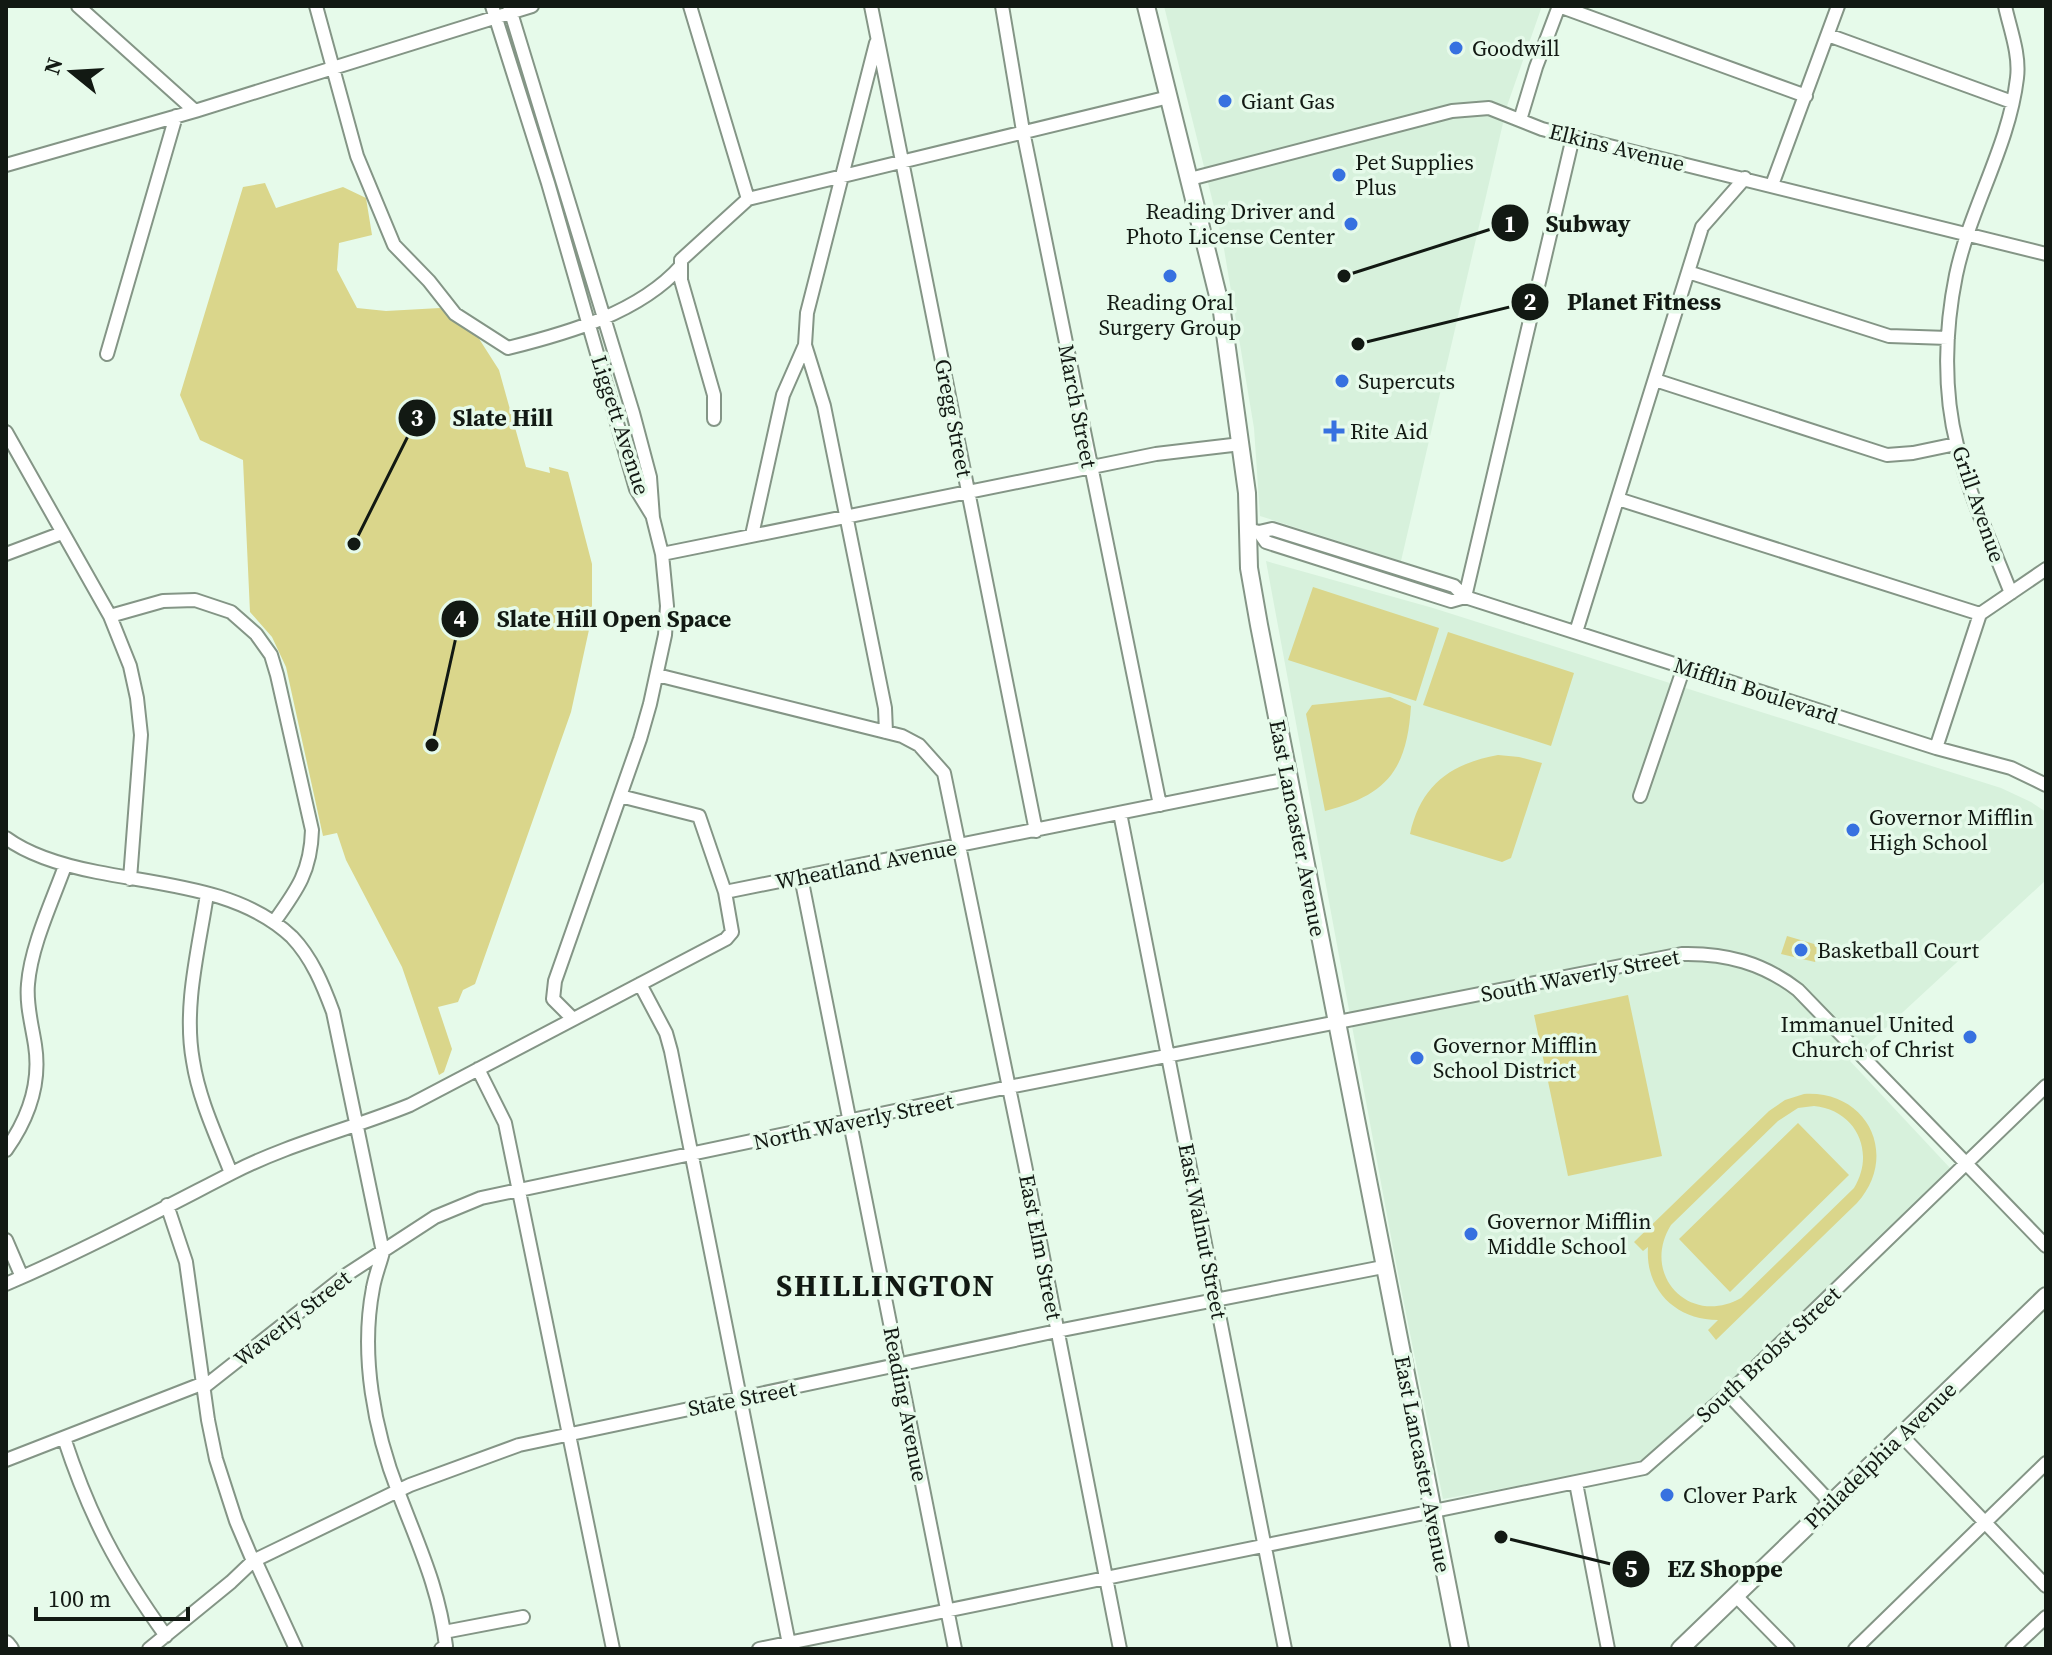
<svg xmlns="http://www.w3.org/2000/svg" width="2052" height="1655" viewBox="0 0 2052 1655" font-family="'Source Serif 4',serif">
<rect width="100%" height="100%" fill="#e6faea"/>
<path fill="#d7f1dc" d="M1164 6H1542L1507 106 1401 561 1260 516 1254 428 1223 243Z
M1266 561 1433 608 2001 788 2031 802 2046 812V880L1850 1061 1950 1168 1662 1449 1648 1457 1618 1468 1443 1499 1394 1253Z"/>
<path fill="#dad68b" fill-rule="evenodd" d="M265 183 276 208 343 187 366 198 372 235 339 243 337 270 357 308 386 311 440 308 476 334 499 370 526 467 550 473 549 467 568 472 592 564V616L571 712 475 984 463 990 458 1002 438 1007 452 1049 444 1072 439 1075 402 967 346 860 337 833 323 836 286 667 272 637 250 612 243 460 200 440 180 395 243 187Z
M1313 587 1439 628 1416 701 1288 660Z
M1448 632 1574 673 1551 746 1423 705Z
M1390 697 1411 706C1407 769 1388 795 1325 811L1306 714 1312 705Z
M1498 755 1519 757 1542 763 1511 858 1502 862 1410 834C1421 785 1450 764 1498 755Z
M1787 936 1821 946 1815 962 1781 954Z
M1628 995 1662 1156 1568 1176 1534 1015Z
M1804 1094C1867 1090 1900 1155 1857 1203L1716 1340 1708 1330 1718 1320C1676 1320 1645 1290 1648 1247L1643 1251 1634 1242 1769 1111 1785 1100ZM1814 1106C1856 1110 1876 1152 1854 1188L1741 1298C1690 1327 1640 1275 1671 1225L1778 1121 1798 1108Z
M1798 1123 1849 1175 1730 1292 1679 1239Z"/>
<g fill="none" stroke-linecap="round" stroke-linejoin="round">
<g stroke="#849586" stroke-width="16">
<path id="minor" d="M78 6 195 111
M316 6 357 156 394 245 429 281 455 314 508 348C568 333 639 313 681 266V260L748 199 1169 97
M492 6 548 183 636 489 652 515
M509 6 633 413 650 477 653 518 662 554 667 606 665 635 650 704 640 739 555 981 553 999 573 1019
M690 6 748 199
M871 6 1036 831
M1002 6 1023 131 1160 805
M1559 6 1806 96
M2005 6C2010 29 2020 54 2017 78 2009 146 1970 208 1956 275 1945 329 1943 391 1957 445 1969 495 1992 545 2011 593
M1828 35 2012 102
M1520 120 1536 67 1559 6
M6 165 195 111 532 6
M1190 179 1452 111 1489 108 1542 129 1573 137 2046 254
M1772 185 1838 6
M681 266V280L714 395V419
M1688 272 1889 336 1948 338
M805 345 824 406 885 708 886 732
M107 354 176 116
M1655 380 1887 455 1913 453 1956 444
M6 432 110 616 130 666 137 698 141 735 130 879
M1618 499 1980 614
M1255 531 1259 532 1266 542 1451 601 1465 597
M1259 532 1272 529 1454 586 1465 597 1936 748 2011 768 2046 785
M752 535 783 395 805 345 807 313 876 43
M6 554 62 533
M662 554 1156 454 1241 444
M1465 597 1573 137
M110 616 163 601 195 600 231 612 256 634 271 655 277 675 312 830C311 871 297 890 274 922
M1576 632 1702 227 1745 178
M657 675 902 736 919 745 944 773 1025 1165 1120 1649
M1936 748 1980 614 2046 569
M1640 796 1684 667
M1120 813 1285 1649
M6 838C32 857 66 866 97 872 162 885 242 889 292 937 312 958 323 985 333 1012L383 1252C380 1264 375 1276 373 1288 360 1355 374 1430 399 1494 419 1547 439 1588 446 1646L441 1649
M801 877 955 1649
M725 892 1288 779
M207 894C199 948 183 1006 193 1061 199 1100 217 1137 231 1173
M640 984 666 1033 671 1051 790 1649
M478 1069 505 1123 613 1649
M6 1150C28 1119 41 1083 35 1045 32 1025 26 1005 28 984 31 946 52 902 65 866
M167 1205 186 1262 208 1420 216 1459 236 1521 253 1561
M6 1240 22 1277
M6 1284C83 1251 158 1211 232 1173 288 1144 351 1129 410 1105L726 939 732 932 725 892 699 816 620 796
M204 1387 346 1275 435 1217 481 1198 1009 1087 1682 954C1726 953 1763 963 1798 990L2046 1246
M1728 1394 1831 1503
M1901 1435 2046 1586
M64 1438C90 1517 117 1568 166 1636
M6 1460 204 1383
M1576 1483 1608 1649
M255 1560 296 1649
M1735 1595 1788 1649
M444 1632 523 1617
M149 1649 231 1582 253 1561 410 1485 519 1445 1057 1331 1383 1267
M759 1649 1644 1468 1728 1394 2046 1086
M1855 1649 2046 1463
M2012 1649 2046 1617"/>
</g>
<g stroke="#849586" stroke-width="20">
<path id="major" d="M1146 6 1222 312 1247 493 1249 568 1259 625 1460 1649
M6 1644 10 1649
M1680 1649 2046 1296"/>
</g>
<use href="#minor" stroke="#fff" stroke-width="12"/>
<use href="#major" stroke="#fff" stroke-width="16"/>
</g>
<g fill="#3771e0" stroke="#e6faea" stroke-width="3">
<circle cx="1456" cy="48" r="8"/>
<circle cx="1225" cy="101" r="8"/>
<circle cx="1339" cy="175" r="8"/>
<circle cx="1351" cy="224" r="8"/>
<circle cx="1170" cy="276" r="8"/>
<circle cx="1342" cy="381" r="8"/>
<path d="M1330 419h8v8h8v8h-8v8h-8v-8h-8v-8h8z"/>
<circle cx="1853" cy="830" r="8"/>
<circle cx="1801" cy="950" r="8"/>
<circle cx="1970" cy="1037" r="8"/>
<circle cx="1417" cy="1058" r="8"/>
<circle cx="1471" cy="1234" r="8"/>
<circle cx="1667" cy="1495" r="8"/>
</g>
<g text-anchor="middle" stroke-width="7" stroke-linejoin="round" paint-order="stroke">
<g font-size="22" fill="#121913" stroke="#e6faea" text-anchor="start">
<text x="1472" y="56">Goodwill</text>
<text x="1241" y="109">Giant Gas</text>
<text x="1355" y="170">Pet Supplies<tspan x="1355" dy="25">Plus</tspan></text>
<text x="1335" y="219" text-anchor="end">Reading Driver and<tspan x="1335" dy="25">Photo License Center</tspan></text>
<text x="1170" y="310" text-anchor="middle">Reading Oral<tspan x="1170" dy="25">Surgery Group</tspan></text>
<text x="1358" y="389">Supercuts</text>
<text x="1350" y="439">Rite Aid</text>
<text x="1869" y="825">Governor Mifflin<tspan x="1869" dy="25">High School</tspan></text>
<text x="1817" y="958">Basketball Court</text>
<text x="1954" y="1032" text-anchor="end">Immanuel United<tspan x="1954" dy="25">Church of Christ</tspan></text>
<text x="1433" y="1053">Governor Mifflin<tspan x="1433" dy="25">School District</tspan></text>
<text x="1487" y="1229">Governor Mifflin<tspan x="1487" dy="25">Middle School</tspan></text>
<text x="1683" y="1503">Clover Park</text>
</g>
<g font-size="22" fill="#121913" stroke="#e6faea">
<text transform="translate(1617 147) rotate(14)" y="8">Elkins Avenue</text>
<text transform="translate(1078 406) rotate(79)" y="8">March Street</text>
<text transform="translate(954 418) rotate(79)" y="8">Gregg Street</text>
<text transform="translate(621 425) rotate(72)" y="8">Liggett Avenue</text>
<text transform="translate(1979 504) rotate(71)" y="8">Grill Avenue</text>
<text transform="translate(1756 690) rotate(18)" y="8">Mifflin Boulevard</text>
<text transform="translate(1298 828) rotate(79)" y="8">East Lancaster Avenue</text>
<text transform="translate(866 864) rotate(-11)" y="8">Wheatland Avenue</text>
<text transform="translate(1580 975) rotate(-11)" y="8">South Waverly Street</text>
<text transform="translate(853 1121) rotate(-12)" y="8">North Waverly Street</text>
<text transform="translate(1203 1231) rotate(79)" y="8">East Walnut Street</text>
<text transform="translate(1041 1247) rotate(79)" y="8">East Elm Street</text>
<text transform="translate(292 1318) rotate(-38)" y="8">Waverly Street</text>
<text transform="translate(1768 1354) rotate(-43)" y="8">South Brobst Street</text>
<text transform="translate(742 1398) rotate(-11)" y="8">State Street</text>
<text transform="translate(906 1404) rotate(79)" y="8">Reading Avenue</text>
<text transform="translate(1880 1455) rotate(-44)" y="8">Philadelphia Avenue</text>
<text transform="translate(1423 1464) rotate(79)" y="8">East Lancaster Avenue</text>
</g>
<g font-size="30" font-weight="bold" letter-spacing="2" fill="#121913" stroke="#e6faea">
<text x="886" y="1296">SHILLINGTON</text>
</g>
</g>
<path fill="none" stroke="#121913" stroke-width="3" d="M1344 276L1510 223M1358 344L1530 302M354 544L417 418M432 745L460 619M1501 1537L1631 1569"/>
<g fill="#121913" stroke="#e6faea" stroke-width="3">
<circle cx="1344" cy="276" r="8"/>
<circle cx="1358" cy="344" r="8"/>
<circle cx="354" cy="544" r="8"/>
<circle cx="432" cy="745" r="8"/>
<circle cx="1501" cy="1537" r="8"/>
<circle cx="1510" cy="223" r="20"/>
<circle cx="1530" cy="302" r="20"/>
<circle cx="417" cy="418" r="20"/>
<circle cx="460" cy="619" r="20"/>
<circle cx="1631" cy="1569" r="20"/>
</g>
<g font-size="24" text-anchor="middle" font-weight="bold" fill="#fff">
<text x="1510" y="232">1</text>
<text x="1530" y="310">2</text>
<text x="417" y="426">3</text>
<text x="460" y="627">4</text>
<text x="1631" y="1577">5</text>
</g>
<g font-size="24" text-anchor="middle" font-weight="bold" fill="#121913" stroke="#e6faea" stroke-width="7" stroke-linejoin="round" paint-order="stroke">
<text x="1588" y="232">Subway</text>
<text x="1644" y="310">Planet Fitness</text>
<text x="503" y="426">Slate Hill</text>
<text x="614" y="627">Slate Hill Open Space</text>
<text x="1725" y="1577">EZ Shoppe</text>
</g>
<rect width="2052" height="1655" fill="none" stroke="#121913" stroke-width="16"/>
<g transform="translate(72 72) rotate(288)" stroke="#e6faea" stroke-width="6" paint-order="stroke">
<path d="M0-6L14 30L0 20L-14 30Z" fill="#121913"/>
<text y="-12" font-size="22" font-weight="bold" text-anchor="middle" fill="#121913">N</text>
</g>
<path d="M36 1607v12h152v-12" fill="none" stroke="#121913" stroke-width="4"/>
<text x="48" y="1607" font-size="24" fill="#121913" stroke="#e6faea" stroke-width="6" paint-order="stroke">100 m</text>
</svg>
